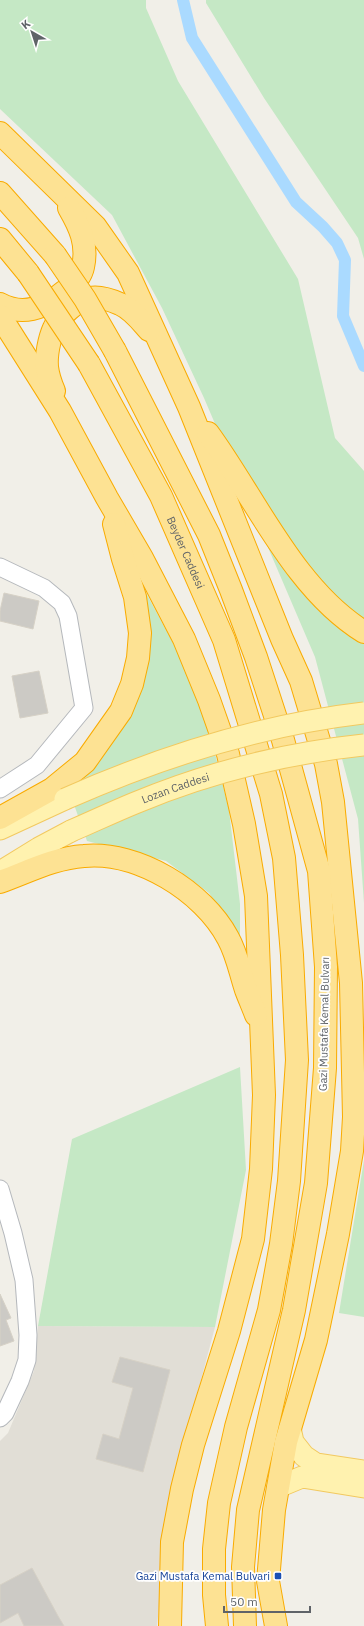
<svg xmlns="http://www.w3.org/2000/svg" width="364" height="1626" viewBox="0 0 364 1626" font-family="'IBM Plex Sans',sans-serif">
<rect width="100%" height="100%" fill="#f1efe8"/>
<path fill="#e1ded6" d="M38 1326 215 1327 178 1467 164 1558 157 1626H0V1441L8 1433 34 1371Z"/>
<path fill="#c5e8c5" d="M0 0H146V8L178 81 298 279 335 438 364 471V903L358 819 315 657 204 398 162 308 112 215 0 109Z
M206 0H364V259L358 238 264 98 206 3Z
M144 589 180 656 206 717 229 810 240 904V938L209 893 166 861 87 841 67 785 95 759 148 639Z
M240 1067 246 1170 215 1327 38 1326 72 1139Z
M364 1160V1317L339 1313Z"/>
<g fill="none" stroke-linecap="round" stroke-linejoin="round">
<path stroke="#aadaff" stroke-width="12" d="M183 0 192 38 296 202 323 227 337 243 345 260 343 316 364 366"/>
</g>
<path fill="#cccac5" stroke="#d6d1c6" d="M4 593 39 601 33 629 0 621V611Z
M39 671 48 713 20 718 12 676Z
M0 1294 11 1318 6 1320 14 1341 0 1346Z
M120 1357 170 1370 143 1472 96 1459 103 1434 119 1439 133 1388 112 1382Z
M32 1568 58 1616 64 1626H24L18 1613 0 1623V1585Z"/>
<g fill="none" stroke-linecap="round" stroke-linejoin="round">
<g stroke="#b5b8bc" stroke-width="19">
<path id="minor" d="M0 567 44 588 62 603 68 616 84 708 37 765 0 789
M0 1189 13 1233 24 1280 28 1335 27 1360 20 1381 5 1413 0 1418"/>
</g>
<g stroke="#f2c960" stroke-width="23">
<path id="major" d="M0 829 65 799
M0 872 39 848 71 831
M290 1428 293 1442 304 1456 316 1464 364 1471
M278 1487 302 1477 364 1487"/>
</g>
<g stroke="#f9ab00" stroke-width="24">
<g id="highway">
<path d="M0 133 95 226 128 273 189 407 282 639 301 681 326 764 333 802 351 983 354 1117 352 1151 338 1234 316 1340 286 1442 274 1510 268 1581 276 1626"/>
<path d="M0 193 55 255"/>
<path d="M0 239 28 273"/>
<path d="M0 304C24 317 46 307 65 291 73 285 81 277 83 267 88 244 80 227 69 208"/>
<path d="M0 316 60 411 107 498 142 558 184 639 209 700 228 754 244 824 256 896 264 1095 261 1169 253 1239 229 1331 193 1445 182 1489 172 1542 170 1626"/>
<path d="M115 351 209 535 231 590 256 657 283 740 319 871 326 967 325 1068 316 1183 294 1310 248 1510 243 1567 245 1626"/>
<path id="s1" d="M89 364 161 496 224 640 271 794 284 858 292 955 297 1060 289 1181 281 1244 269 1310 236 1427 219 1503 214 1549V1595L217 1626"/>
<path d="M54 391C51 384 48 375 47 367 46 356 49 339 54 328 59 316 77 300 90 298 100 296 111 300 120 304 132 309 141 321 149 330"/>
<path d="M208 433C255 497 294 589 364 632"/>
<path d="M0 818 52 789 85 762 121 711 132 684 138 658 140 633 135 597 123 559 114 524"/>
<path d="M0 882C28 872 54 858 84 856 138 851 203 891 228 938 237 954 240 972 246 990 249 998 253 1007 256 1015"/>
</g>
</g>
<use href="#minor" stroke="#fff" stroke-width="17"/>
<use href="#major" stroke="#fff2af" stroke-width="21"/>
<use href="#highway" stroke="#fde293" stroke-width="22"/>
<g stroke="#f2c960" stroke-width="23" stroke-linecap="butt">
<g id="major-bridge">
<path d="M65 799C160 757 260 725 364 713"/>
<path id="s2" d="M71 831C92 822 113 812 135 803 207 773 287 753 364 745"/>
</g>
</g>
<g stroke="#f9ab00" stroke-width="24" stroke-linecap="butt">
<path id="highway-bridge" d="M55 255 85 299 115 351
M28 273 89 364"/>
</g>
<use href="#major-bridge" stroke="#fff2af" stroke-width="21"/>
<use href="#highway-bridge" stroke="#fde293" stroke-width="22"/>
</g>
<rect fill="#1a4fb4" stroke="#fff" stroke-width="1.5" x="274" y="1572" width="8" height="8" rx="2"/>
<g text-anchor="middle" stroke-width="3.5" stroke-linejoin="round" paint-order="stroke">
<g font-size="11" fill="#5f6368" stroke="#fff">
<text dy="4" stroke="none"><textPath href="#s1" startOffset="212">Beyder Caddesi</textPath></text>
<text dy="4" stroke="none"><textPath href="#s2" startOffset="113">Lozan Caddesi</textPath></text>
<text transform="translate(324 1024) rotate(-89)" y="4">Gazi Mustafa Kemal Bulvarı</text>
</g>
<g font-size="11" fill="#164399" stroke="#fff" text-anchor="end">
<text x="270" y="1580">Gazi Mustafa Kemal Bulvari</text>
</g>
</g>
<g transform="translate(32 32) rotate(321)" stroke="#ffffff" stroke-width="3" paint-order="stroke">
<path d="M0-3L7 15L0 10L-7 15Z" fill="#5f6368"/>
<text y="-6" font-size="11" font-weight="bold" text-anchor="middle" fill="#5f6368">K</text>
</g>
<path d="M224 1606v6h86v-6" fill="none" stroke="#5f6368" stroke-width="2"/>
<text x="230" y="1606" font-size="12" fill="#5f6368" stroke="#ffffff" stroke-width="3" paint-order="stroke">50 m</text>
</svg>
